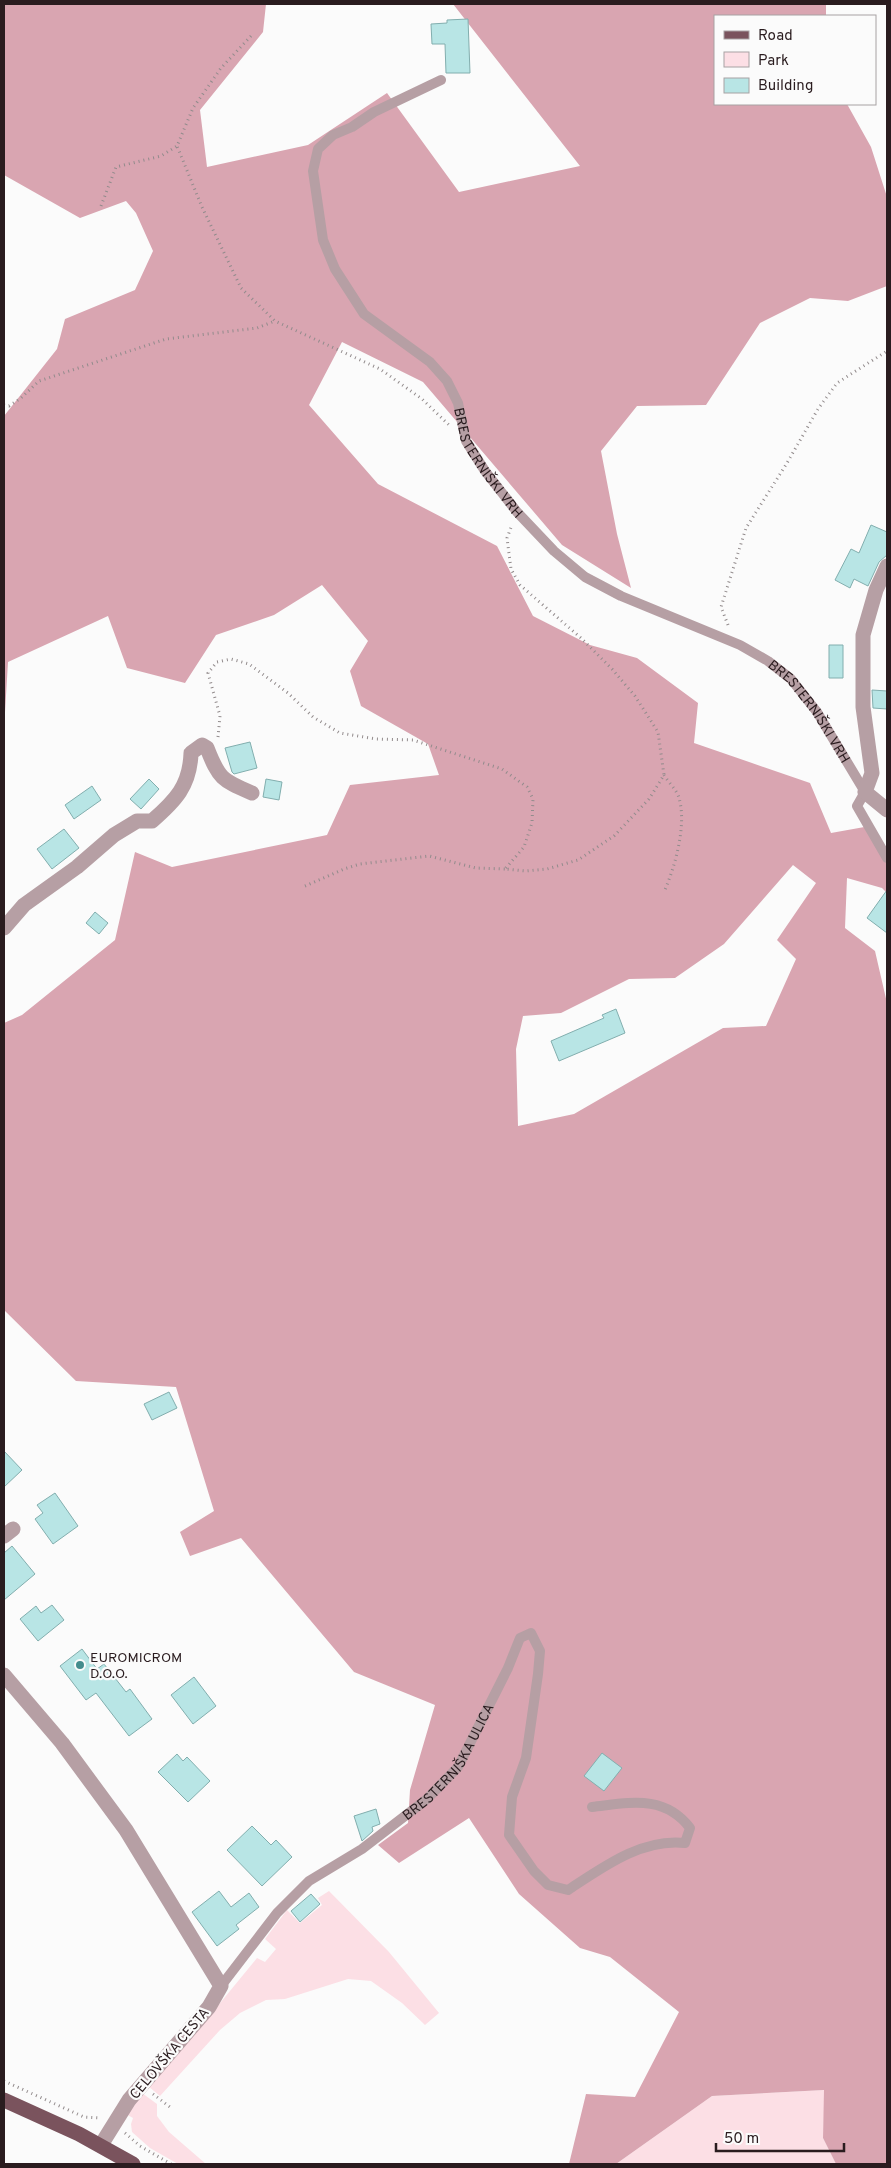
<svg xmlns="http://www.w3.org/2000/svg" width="891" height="2168" viewBox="0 0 891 2168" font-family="Overpass,sans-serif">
<rect width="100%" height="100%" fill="#fbfbfb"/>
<path fill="#fcdfe5" d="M329 1891 389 1952 439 2013 425 2025 402 2003 371 1981 348 1979 285 1999 266 2000 240 2013 220 2030 160 2096 148 2086 184 2047 257 1958 265 1962 276 1949 265 1939 287 1910 300 1923 322 1905 318 1898Z
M825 2090 823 2138 836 2164H616L712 2096Z
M142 2093 157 2104V2116L169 2132 206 2164H178L150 2148 132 2132 131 2124 133 2118 126 2114Z"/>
<path fill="#d9a5b1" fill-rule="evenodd" d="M4 4H266L263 32 200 110 207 167 308 145 387 93 459 192 580 166 453 4H831L826 5V16H715V104H847L871 147 887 197V286L848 301 810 298 760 323 706 405 637 406 601 451 617 534 631 588 562 545 423 382 342 342 309 405 378 484 497 546 533 616 590 645 637 658 698 703 694 743 810 783 831 833 870 826 887 852V893L882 888 847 878 845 928 875 951 887 1003V2164H836L823 2138 824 2090 712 2096 616 2164H569L586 2094 635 2097 679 2012 610 1957 580 1948 519 1894 469 1818 399 1863 378 1845 408 1823 410 1790 435 1705 354 1672 241 1538 190 1556 180 1532 214 1511 176 1387 76 1381 4 1310V1023L22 1015 115 940 135 852 172 867 327 835 350 785 439 775 428 744 361 706 350 671 368 641 322 585 274 615 216 635 185 683 127 668 108 616 8 662 4 729V416L57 349 65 319 135 290 153 251 136 213 126 201 80 218 4 175ZM793 865 816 883 777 940 796 959 766 1026 723 1028 574 1114 518 1126 516 1049 523 1016 561 1013 629 979 675 978 724 944Z"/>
<path fill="#b8e5e5" stroke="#82aeae" d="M468 19 470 73H446L445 44H432L431 24 447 23V20Z
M871 525 887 532V555L879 562 868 586 854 579 850 588 835 580 851 549 859 553Z
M829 645H843V678H829Z
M872 690 887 691V709L873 708Z
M250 742 257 768 234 774 232 772 225 748Z
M149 779 159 789 141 809 130 799Z
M266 779 282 782 279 800 263 797Z
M92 786 101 800 74 819 65 805Z
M64 829 79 848 52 869 37 849Z
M887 890V933L867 918Z
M95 912 108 923 99 934 86 923Z
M616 1009 625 1033 559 1061 551 1041 604 1018 602 1015Z
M169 1392 177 1408 152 1420 144 1404Z
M4 1451 22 1470 4 1487Z
M55 1493 78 1526 53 1544 35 1519 43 1513 37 1505Z
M12 1546 35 1574 4 1600V1553Z
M52 1605 64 1620 38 1641 20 1619 36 1606 41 1613Z
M82 1649 97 1669 104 1664 126 1692 130 1689 152 1719 129 1736 96 1693 86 1700 60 1666Z
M194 1677 216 1706 193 1724 171 1695Z
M602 1753 622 1768 604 1791 584 1776Z
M177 1754 183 1761 187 1757 210 1781 188 1802 158 1772Z
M376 1809 380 1824 372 1827 373 1831 362 1841 354 1816Z
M252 1826 271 1845 276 1840 292 1857 262 1886 227 1850Z
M219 1891 231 1907 249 1893 259 1907 236 1925 239 1929 217 1946 192 1912Z
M311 1894 320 1904 300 1922 291 1911Z"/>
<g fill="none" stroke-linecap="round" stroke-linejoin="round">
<path stroke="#928b8c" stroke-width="3" stroke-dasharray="1 4" stroke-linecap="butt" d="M251 36 221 68 193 108 177 146 202 207 241 288 275 321 380 369 422 399 449 425
M101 206 116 167 161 156 177 146
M4 405 9 406 21 398 39 381 166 339 257 328 275 321
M728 625 721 607 746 528 787 463 818 409 837 383 887 351
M218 737 220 716 208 673 217 662 231 659 249 664 288 693 313 717 340 733 376 739 413 740 502 769 527 787 533 799 532 823 524 847 505 869 526 871 547 869 578 860 614 836 649 799 664 775 658 732 635 696 612 669 581 638 520 585 511 569 507 538 512 525
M664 775C668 782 677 790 679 798 687 825 675 867 664 892
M305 886 344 869 360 864 429 856 476 868 505 869
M4 2081 84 2117 100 2118
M153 2094 170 2107
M125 2133 140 2146 171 2164"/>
<g stroke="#b69fa4" stroke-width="10">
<path id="s1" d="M441 80 374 112 352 127 333 135 318 149 313 171 323 240 335 269 364 314 430 362 447 381 458 403 466 441 485 471 517 512 554 551 585 577 621 596 740 645 768 661 791 679 817 712 865 792 857 806 887 858"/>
<path id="s2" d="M221 1986 277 1913 309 1881 362 1849 427 1799 458 1767 508 1668 520 1638 531 1633 540 1651 538 1674 526 1758 512 1797 509 1835 534 1871 548 1885 568 1890C603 1867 642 1838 685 1843L690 1828C664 1794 629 1803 592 1807"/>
</g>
<path stroke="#b69fa4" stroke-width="15" d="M887 566 876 590 863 635V707L872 773 865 792 887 810
M4 928 24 905 77 867 114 835 137 821H152C175 801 190 786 191 753L202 745 207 748C219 779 222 780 252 793
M4 1536 13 1529
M4 1675 62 1743 126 1830 221 1986 209 2007 129 2100 101 2145"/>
<path stroke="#7a535d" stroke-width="15" d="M4 2100 79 2134 133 2164"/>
</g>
<circle fill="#448c8d" stroke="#fbfbfb" stroke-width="2" cx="80" cy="1665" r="5"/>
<g text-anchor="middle" stroke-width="4.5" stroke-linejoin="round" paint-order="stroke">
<g font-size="14" fill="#2a1c1f" stroke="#fbfbfb">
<text dy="5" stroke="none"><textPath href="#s1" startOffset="519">BRESTERNIŠKI VRH</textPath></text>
<text dy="5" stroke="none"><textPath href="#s1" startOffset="939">BRESTERNIŠKI VRH</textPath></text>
<text dy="5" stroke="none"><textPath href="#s2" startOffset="324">BRESTERNIŠKA ULICA</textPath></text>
<text transform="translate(169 2053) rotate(-50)" y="5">CELOVŠKA CESTA</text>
</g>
<g font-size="14" fill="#2a1c1f" stroke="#fbfbfb" text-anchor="start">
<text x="90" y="1662">EUROMICROM<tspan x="90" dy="16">D.O.O.</tspan></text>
</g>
</g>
<rect width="891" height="2168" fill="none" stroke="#2a1c1f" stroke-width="10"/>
<rect x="714" y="15" width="162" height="90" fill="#fbfbfb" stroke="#a7a2a3"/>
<rect x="724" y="31" width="25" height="8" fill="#7a535d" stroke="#a7a2a3"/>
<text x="758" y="40" font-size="15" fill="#2a1c1f">Road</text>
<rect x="724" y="52" width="25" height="15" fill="#fcdfe5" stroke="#a7a2a3"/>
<text x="758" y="65" font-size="15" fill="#2a1c1f">Park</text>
<rect x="724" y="78" width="25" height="15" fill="#b8e5e5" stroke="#a7a2a3"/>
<text x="758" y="90" font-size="15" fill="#2a1c1f">Building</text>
<path d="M716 2143v8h128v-8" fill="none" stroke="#2a1c1f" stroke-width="2.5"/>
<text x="724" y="2143" font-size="15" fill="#2a1c1f" stroke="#fbfbfb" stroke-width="4" paint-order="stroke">50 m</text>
</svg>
